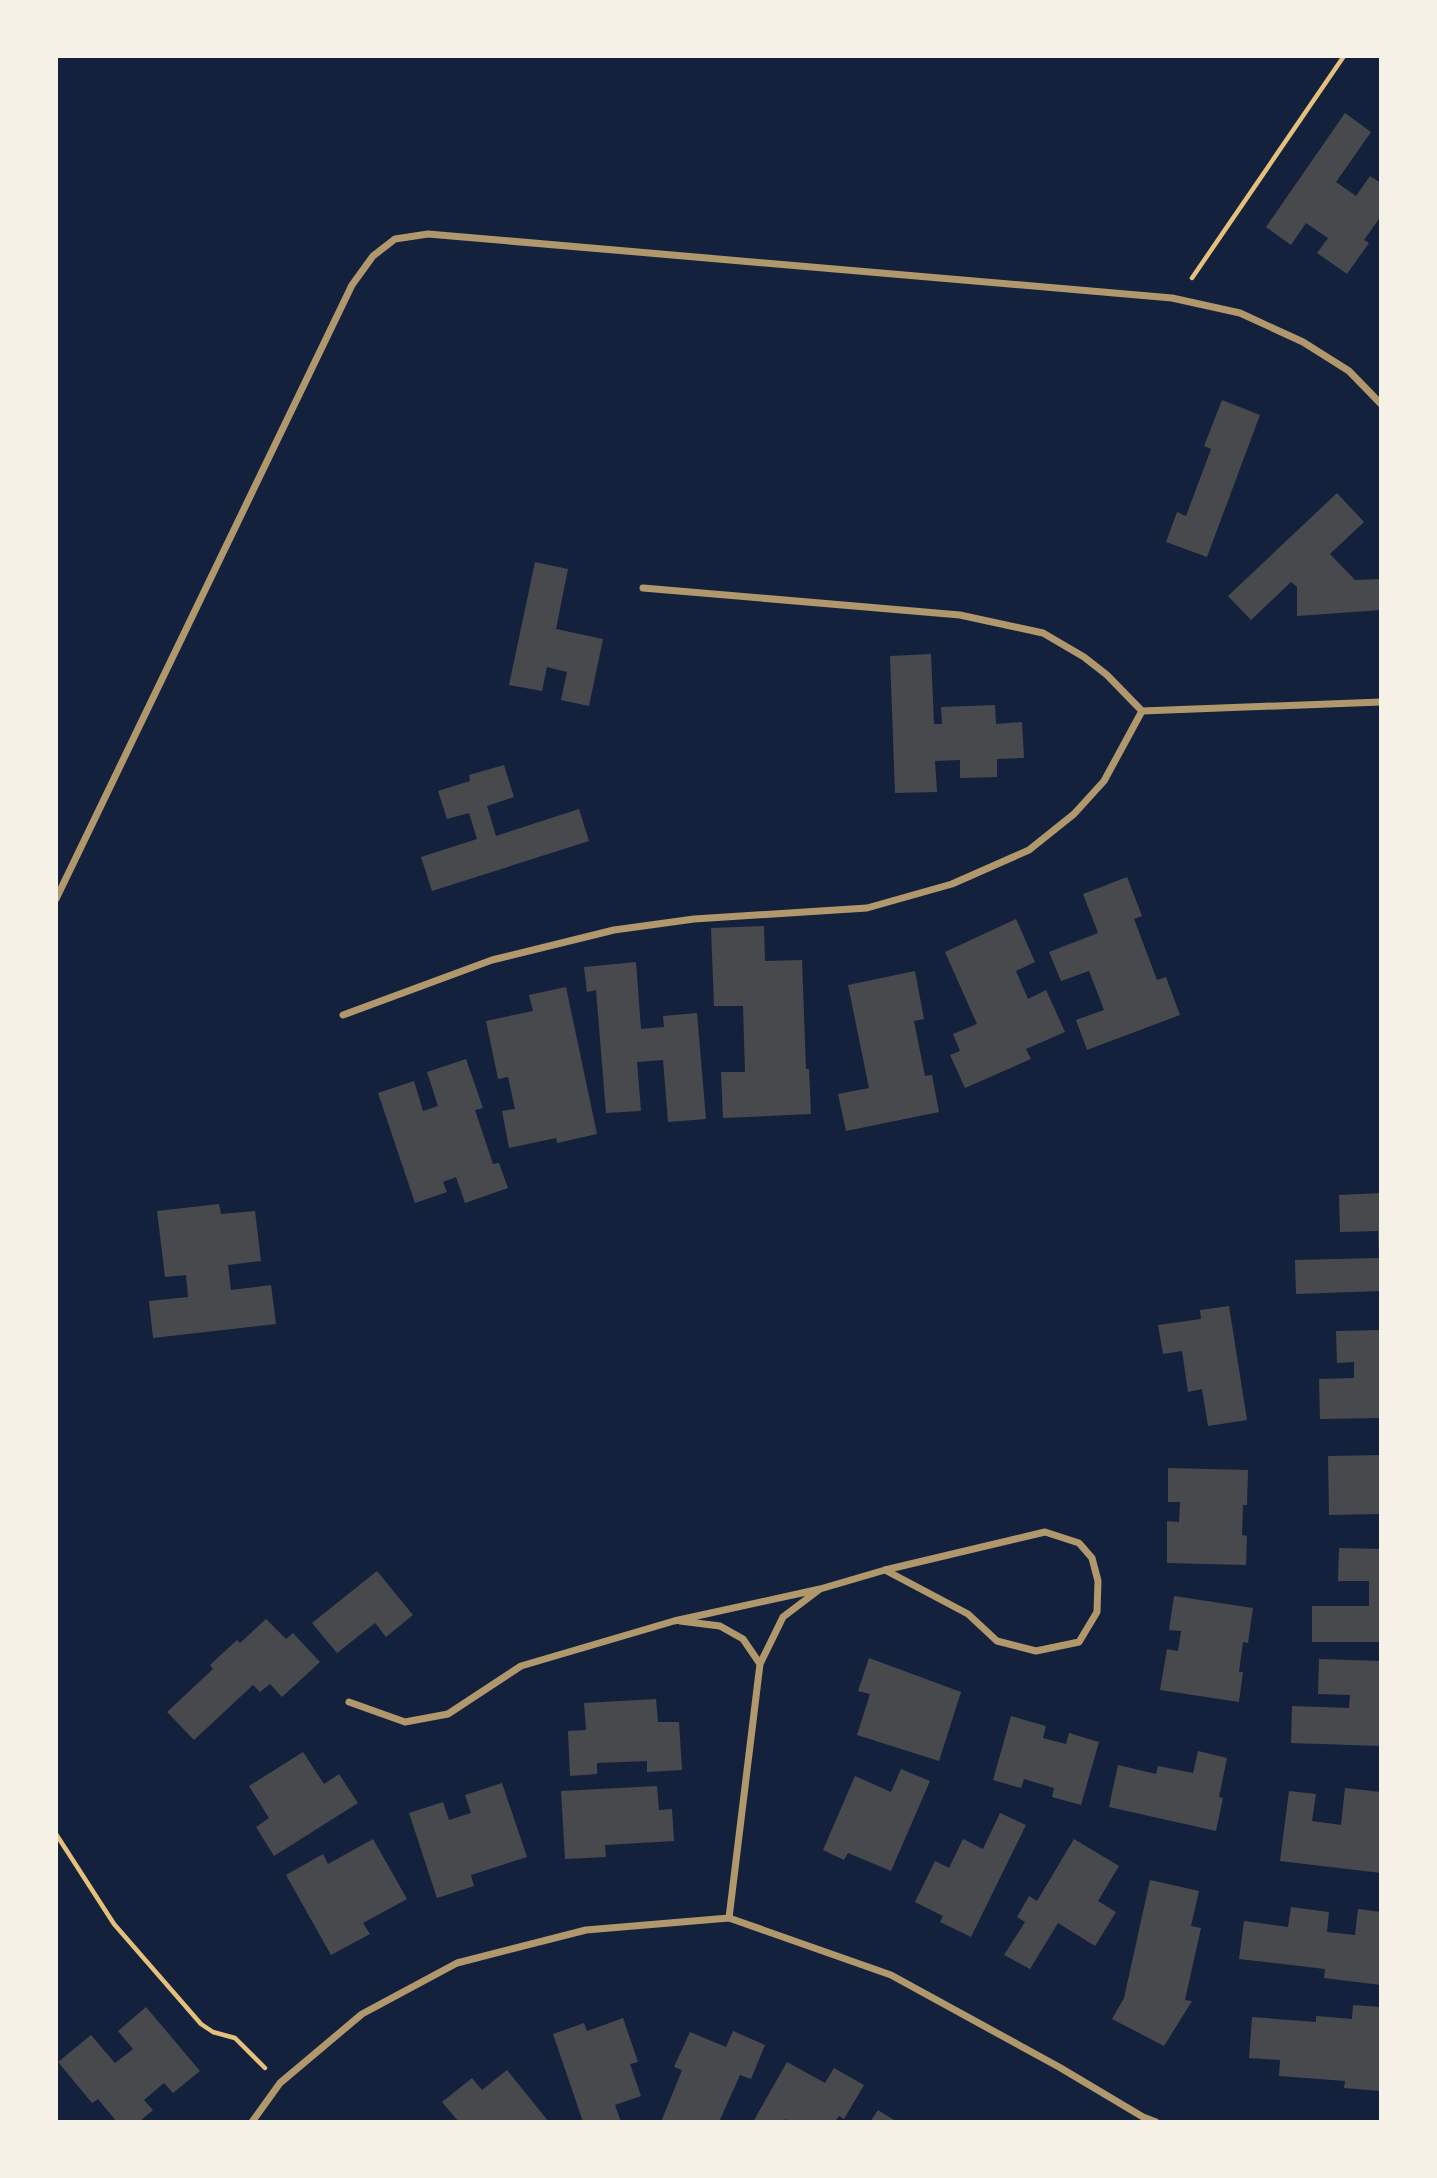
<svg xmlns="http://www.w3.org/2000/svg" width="1437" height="2178" viewBox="0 0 1437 2178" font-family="'Source Sans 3',sans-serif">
<rect width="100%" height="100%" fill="#14213d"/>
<path fill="#48494c" d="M1345 113 1371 132 1336 182 1356 196 1370 176 1381 183V216L1364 240 1369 243 1347 274 1317 253 1328 238 1306 223 1291 245 1266 227Z
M1222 400 1260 415 1207 557 1166 542 1177 512 1186 516 1211 449 1204 446Z
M1337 493 1364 522 1330 554 1355 580 1381 579V610L1297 616V587L1291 582 1251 620 1228 596Z
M535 562 568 569 556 629 603 639 589 706 561 700 567 672 547 667 542 691 509 685Z
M931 654 934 724H942L941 707 995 705 996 724 1022 722 1024 758 997 759V777L960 778V760L935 761 937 792 895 793 890 656Z
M504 765 514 797 487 806 496 836 579 809 589 841 432 891 421 857 477 839 469 813 447 819 438 791 470 781 469 775Z
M1127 877 1142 916 1134 919 1157 980 1166 977 1180 1015 1087 1050 1076 1020 1104 1010 1089 971 1061 981 1049 952 1098 933 1083 894Z
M1016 919 1035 962 1016 971 1028 999 1046 990 1065 1032 1026 1049 1031 1059 965 1088 950 1055 960 1051 953 1034 977 1024 945 952Z
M764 926 765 961 802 960 806 1069H809L811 1114 723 1118 721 1072H745L743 1006H714L711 928Z
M636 962 641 1029 664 1027 663 1016 697 1013 706 1119 668 1122 663 1060 637 1062 641 1111 606 1113 596 990 587 992 584 967Z
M915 971 924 1019 914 1021 925 1076 932 1075 939 1112 846 1131 838 1094 869 1088 848 985Z
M566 987 597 1134 557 1143 556 1138 509 1148 502 1111 515 1109 508 1077 498 1079 486 1021 533 1011 529 995Z
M466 1059 483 1108 475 1110 493 1164 499 1163 508 1188 465 1203 456 1177 443 1182 447 1192 415 1203 378 1093 414 1081 423 1111 438 1106 427 1072Z
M1381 1193V1291L1296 1294 1295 1260 1379 1258 1378 1231 1340 1232 1339 1195Z
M219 1204 221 1214 255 1211 261 1261 228 1265 231 1290 271 1285 276 1324 153 1338 149 1301 188 1297 186 1275 165 1277 157 1211Z
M1229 1306 1247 1420 1208 1426 1202 1389 1188 1392 1182 1351 1163 1354 1158 1325 1201 1319 1200 1310Z
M1381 1330V1418L1320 1419 1319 1379 1354 1378V1362L1337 1363 1336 1331Z
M1381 1455V1514L1329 1515 1328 1456Z
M1168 1468 1248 1470 1247 1505H1243L1242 1535 1247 1536 1246 1565 1167 1563V1521L1179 1522 1180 1502H1168Z
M1339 1548 1381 1549V1642H1312V1606H1369V1581H1338Z
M377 1571 413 1615 386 1637 375 1623 337 1653 312 1623Z
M1174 1596 1253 1608 1248 1643 1243 1642 1239 1672H1243L1239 1702 1160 1690 1167 1649 1178 1651 1181 1631 1169 1630Z
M266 1619 286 1639 293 1633 320 1662 282 1697 270 1684 260 1692 253 1685 194 1740 167 1712 213 1669 210 1665 237 1640 240 1643Z
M869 1658 961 1692 939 1761 857 1735 870 1694 858 1691Z
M1319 1659 1381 1661V1746L1291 1743 1292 1706 1349 1708 1350 1695 1318 1694Z
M656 1699 658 1722H679L682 1770 647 1772V1761L597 1763V1774L570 1776 568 1731 586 1730 584 1703Z
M1011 1716 1046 1726 1043 1738 1066 1744 1069 1733 1099 1742 1081 1805 1052 1797 1054 1788 1024 1779 1021 1788 993 1780Z
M1198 1751 1227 1758 1219 1797 1223 1798 1216 1831 1109 1807 1118 1765 1156 1774 1158 1766 1193 1773Z
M303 1752 324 1784 339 1774 358 1803 274 1856 256 1827 269 1818 249 1786Z
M901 1769 930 1781 891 1871 848 1853 844 1860 823 1850 855 1776 891 1792Z
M502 1783 527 1857 471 1875 474 1886 437 1898 409 1813 443 1802 449 1820 471 1813 465 1795Z
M657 1786 659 1810 672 1809 674 1841 605 1845 606 1857 565 1859 561 1791Z
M1345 1788 1381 1792V1873L1280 1861 1289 1791 1316 1794 1312 1821 1341 1825Z
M1000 1813 1026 1825 971 1937 940 1922 943 1916 915 1902 935 1861 949 1868 963 1839 983 1849Z
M373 1839 407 1899 363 1923 370 1934 331 1955 286 1875 323 1854 328 1864Z
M1074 1839 1119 1866 1098 1901 1116 1912 1095 1946 1058 1923 1030 1969 1004 1955 1025 1922 1017 1917 1029 1896 1037 1901Z
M1150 1880 1199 1891 1191 1926 1201 1928 1185 2000 1192 2001 1164 2046 1112 2019 1124 1998Z
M1291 1907 1329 1912 1327 1932 1355 1935 1358 1909 1381 1912V1985L1324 1978 1325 1969 1239 1959 1244 1921 1288 1927Z
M1353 2005 1381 2007V2091L1344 2088 1345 2081 1279 2076 1280 2060 1249 2058 1252 2017 1316 2022V2016L1352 2019Z
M146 2007 200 2071 173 2093 164 2083 144 2100 153 2110 139 2122H117L98 2099 92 2103 58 2062 91 2035 115 2063 133 2049 118 2031Z
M623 2018 638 2062 630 2064 641 2096 615 2105 621 2122H583L553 2034 584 2023 587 2031Z
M733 2031 765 2045 751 2079 740 2075 719 2122H661L682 2070 674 2067 690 2032 726 2047Z
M787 2062 825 2083 834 2068 864 2085 844 2119 839 2116 835 2122H790L785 2119 784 2122H753Z
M507 2070 549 2122H459L442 2102 472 2078 482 2090Z
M878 2110 897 2122H870Z"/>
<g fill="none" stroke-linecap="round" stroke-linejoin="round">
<path stroke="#e5c07b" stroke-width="4.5" d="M1192 278 1344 56
M56 1834 114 1924 201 2024 213 2032 235 2038 265 2068"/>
<path stroke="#b1986c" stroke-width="7" d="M643 588 960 615 1043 633 1084 657 1107 675 1142 711
M56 899 352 285 373 256 395 239 428 234 1172 298 1240 313 1303 342 1349 371 1381 404
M343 1015 492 960 614 930 694 919 867 908 952 884 1029 850 1074 814 1104 781 1142 711 1381 702
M820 1589 885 1570 1045 1532 1079 1543 1092 1558 1098 1581 1097 1612 1079 1642 1036 1651 997 1641 968 1614 885 1570
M680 1621 720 1626 743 1639 760 1664 729 1918
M349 1702 405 1722 448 1714 521 1666 674 1621 820 1589 783 1617 760 1664
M252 2122 280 2083 362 2014 457 1963 586 1930 729 1918 891 1975 1059 2067 1143 2117 1156 2122"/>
</g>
<rect width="1437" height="2178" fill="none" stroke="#f6f1e7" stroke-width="116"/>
</svg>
